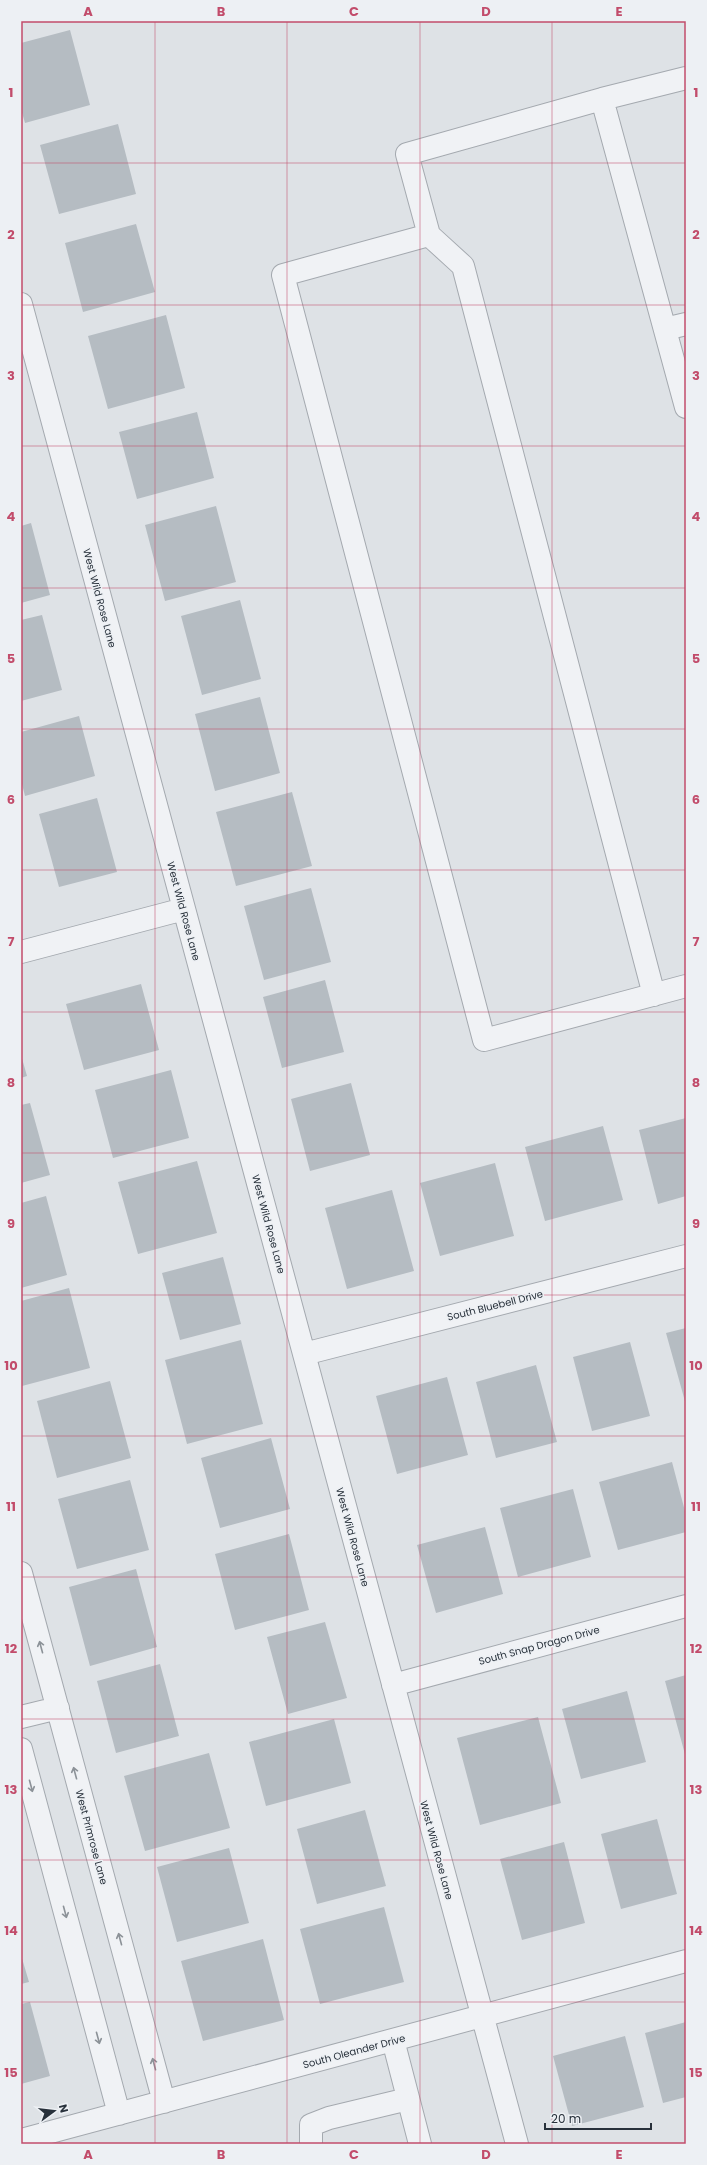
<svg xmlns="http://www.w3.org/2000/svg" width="707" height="2165" viewBox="0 0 707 2165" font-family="Poppins,sans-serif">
<rect width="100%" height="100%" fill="#dee2e6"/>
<path fill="#b5bcc2" d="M70 30 90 105 25 123 21 109V43Z
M118 124 136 194 59 214 40 145Z
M136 224 155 292 83 312 65 243Z
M166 315 185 388 108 409 88 336Z
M197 412 214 478 137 499 119 432Z
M216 506 236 582 165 601 145 525Z
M31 523 50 595 21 603V526Z
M240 600 261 679 202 695 181 616Z
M42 615 62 690 21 701V620Z
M260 697 280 773 215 791 195 714Z
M79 716 95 776 25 796 21 780V732Z
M292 792 312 866 236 886 216 812Z
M97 798 117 872 59 887 39 814Z
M311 888 331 962 264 980 244 906Z
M325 980 344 1052 282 1068 263 997Z
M141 984 159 1050 84 1070 66 1004Z
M21 1055 27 1076 21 1078Z
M171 1070 189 1138 113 1158 95 1090Z
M351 1083 370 1155 310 1171 291 1099Z
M30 1103 50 1175 21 1183V1105Z
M686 1118V1196L658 1204 639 1130Z
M603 1126 623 1200 545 1221 525 1147Z
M197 1161 217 1233 138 1254 118 1182Z
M495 1163 514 1236 440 1256 420 1183Z
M392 1190 414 1271 347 1289 325 1208Z
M46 1196 67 1275 21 1288V1203Z
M223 1257 241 1324 180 1340 162 1273Z
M69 1288 90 1368 22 1386 21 1301Z
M686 1328V1405L666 1333Z
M241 1340 263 1424 187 1444 165 1360Z
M630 1342 650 1416 592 1431 573 1357Z
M536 1365 557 1442 496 1458 476 1382Z
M447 1377 468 1455 397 1474 376 1396Z
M110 1381 131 1458 57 1478 37 1401Z
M271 1438 290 1509 220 1528 201 1458Z
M672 1462 686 1515V1532L618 1550 599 1482Z
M130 1480 149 1550 77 1569 58 1499Z
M573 1489 591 1557 518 1577 500 1508Z
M485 1527 503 1594 436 1613 417 1545Z
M289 1534 309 1610 235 1630 215 1554Z
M136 1569 157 1647 90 1666 69 1587Z
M325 1622 347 1698 288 1714 267 1637Z
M160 1664 179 1736 116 1753 97 1681Z
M686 1675V1758L665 1681Z
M627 1691 646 1762 581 1779 562 1709Z
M538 1717 561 1803 480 1825 457 1738Z
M334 1719 351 1783 266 1806 249 1742Z
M209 1753 230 1828 145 1851 124 1776Z
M365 1810 386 1886 317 1904 297 1829Z
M657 1819 677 1894 621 1909 601 1834Z
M564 1842 585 1923 522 1940 500 1859Z
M229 1848 249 1923 177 1942 157 1867Z
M384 1907 404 1982 320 2004 300 1929Z
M263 1939 284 2020 203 2041 181 1961Z
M21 1955 29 1982 21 1984Z
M30 2002 50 2076 21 2084V2004Z
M686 2022V2097L663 2103 645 2033Z
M625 2036 644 2107 572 2126 553 2056Z"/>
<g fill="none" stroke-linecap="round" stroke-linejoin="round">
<g stroke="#a4a9af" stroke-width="24">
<path id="minor" d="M686 78 602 99 407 154 429 235 283 275 484 1040 686 986
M602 99 686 407
M429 235 463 266 654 995
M21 304 517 2144
M665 329 686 324
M21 952 184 909
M304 1354 686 1256
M21 1573 164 2102
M393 1685 686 1606
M21 1717 58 1708
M21 1749 119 2114
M393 2040 420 2144
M21 2140 686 1961
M311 2144V2125L329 2118 408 2099"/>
</g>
<use href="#minor" stroke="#f0f2f5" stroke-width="22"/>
</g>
<defs><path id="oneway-shaft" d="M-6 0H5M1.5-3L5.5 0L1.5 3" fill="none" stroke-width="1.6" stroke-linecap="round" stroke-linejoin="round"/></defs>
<g stroke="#8c9298">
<use href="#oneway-shaft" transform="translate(41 1647) rotate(-105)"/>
<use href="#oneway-shaft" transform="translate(75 1773) rotate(-105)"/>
<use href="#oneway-shaft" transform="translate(31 1786) rotate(75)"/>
<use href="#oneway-shaft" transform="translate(65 1912) rotate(75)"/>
<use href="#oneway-shaft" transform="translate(120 1939) rotate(-105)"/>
<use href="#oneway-shaft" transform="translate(98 2038) rotate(75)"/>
<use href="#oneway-shaft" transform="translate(154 2064) rotate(-105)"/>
</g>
<path fill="none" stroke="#c24c6b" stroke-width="1" stroke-opacity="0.55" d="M155 21V2144M287 21V2144M420 21V2144M552 21V2144M21 163H686M21 305H686M21 446H686M21 588H686M21 729H686M21 870H686M21 1012H686M21 1153H686M21 1295H686M21 1436H686M21 1577H686M21 1719H686M21 1860H686M21 2002H686"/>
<g text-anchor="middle" stroke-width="3" stroke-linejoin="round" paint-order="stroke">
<g font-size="10" fill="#28313b" stroke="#edf0f4">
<text transform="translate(100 598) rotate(75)" y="4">West Wild Rose Lane</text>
<text transform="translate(184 911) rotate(75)" y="4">West Wild Rose Lane</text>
<text transform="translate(269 1224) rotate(75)" y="4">West Wild Rose Lane</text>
<text transform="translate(495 1305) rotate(-14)" y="4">South Bluebell Drive</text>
<text transform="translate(353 1537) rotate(75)" y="4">West Wild Rose Lane</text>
<text transform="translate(539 1645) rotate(-15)" y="4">South Snap Dragon Drive</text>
<text transform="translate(92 1837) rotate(75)" y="4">West Primrose Lane</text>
<text transform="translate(437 1850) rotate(75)" y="4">West Wild Rose Lane</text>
<text transform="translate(354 2051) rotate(-15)" y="4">South Oleander Drive</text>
</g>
</g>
<rect width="707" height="2165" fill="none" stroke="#edf0f4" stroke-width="44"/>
<g transform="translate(54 2111) rotate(75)" stroke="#edf0f4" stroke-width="3" paint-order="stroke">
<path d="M0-3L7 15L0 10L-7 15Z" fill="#28313b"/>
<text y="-6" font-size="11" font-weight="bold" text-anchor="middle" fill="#28313b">N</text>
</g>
<path d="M545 2123v6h106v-6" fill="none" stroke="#28313b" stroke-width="2"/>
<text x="551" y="2123" font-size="12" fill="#28313b" stroke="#edf0f4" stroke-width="3" paint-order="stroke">20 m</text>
<rect x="22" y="22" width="663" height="2121" fill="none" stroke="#c24c6b" stroke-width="1.5"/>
<g font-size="13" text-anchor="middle" font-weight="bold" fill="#c24c6b">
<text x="88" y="16">A</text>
<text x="221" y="16">B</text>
<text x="354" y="16">C</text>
<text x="486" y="16">D</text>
<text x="619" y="16">E</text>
<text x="11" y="97">1</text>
<text x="696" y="97">1</text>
<text x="11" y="239">2</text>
<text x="696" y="239">2</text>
<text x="11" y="380">3</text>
<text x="696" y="380">3</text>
<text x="11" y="521">4</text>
<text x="696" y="521">4</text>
<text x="11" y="663">5</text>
<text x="696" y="663">5</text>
<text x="11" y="804">6</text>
<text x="696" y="804">6</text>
<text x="11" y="946">7</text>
<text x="696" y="946">7</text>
<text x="11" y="1087">8</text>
<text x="696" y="1087">8</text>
<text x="11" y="1228">9</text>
<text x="696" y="1228">9</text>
<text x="11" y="1370">10</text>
<text x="696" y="1370">10</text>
<text x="11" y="1511">11</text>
<text x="696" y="1511">11</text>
<text x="11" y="1653">12</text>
<text x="696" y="1653">12</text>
<text x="11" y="1794">13</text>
<text x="696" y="1794">13</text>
<text x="11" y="1935">14</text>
<text x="696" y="1935">14</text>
<text x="11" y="2077">15</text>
<text x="696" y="2077">15</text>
<text x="88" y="2159">A</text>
<text x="221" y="2159">B</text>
<text x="354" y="2159">C</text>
<text x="486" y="2159">D</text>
<text x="619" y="2159">E</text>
</g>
</svg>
